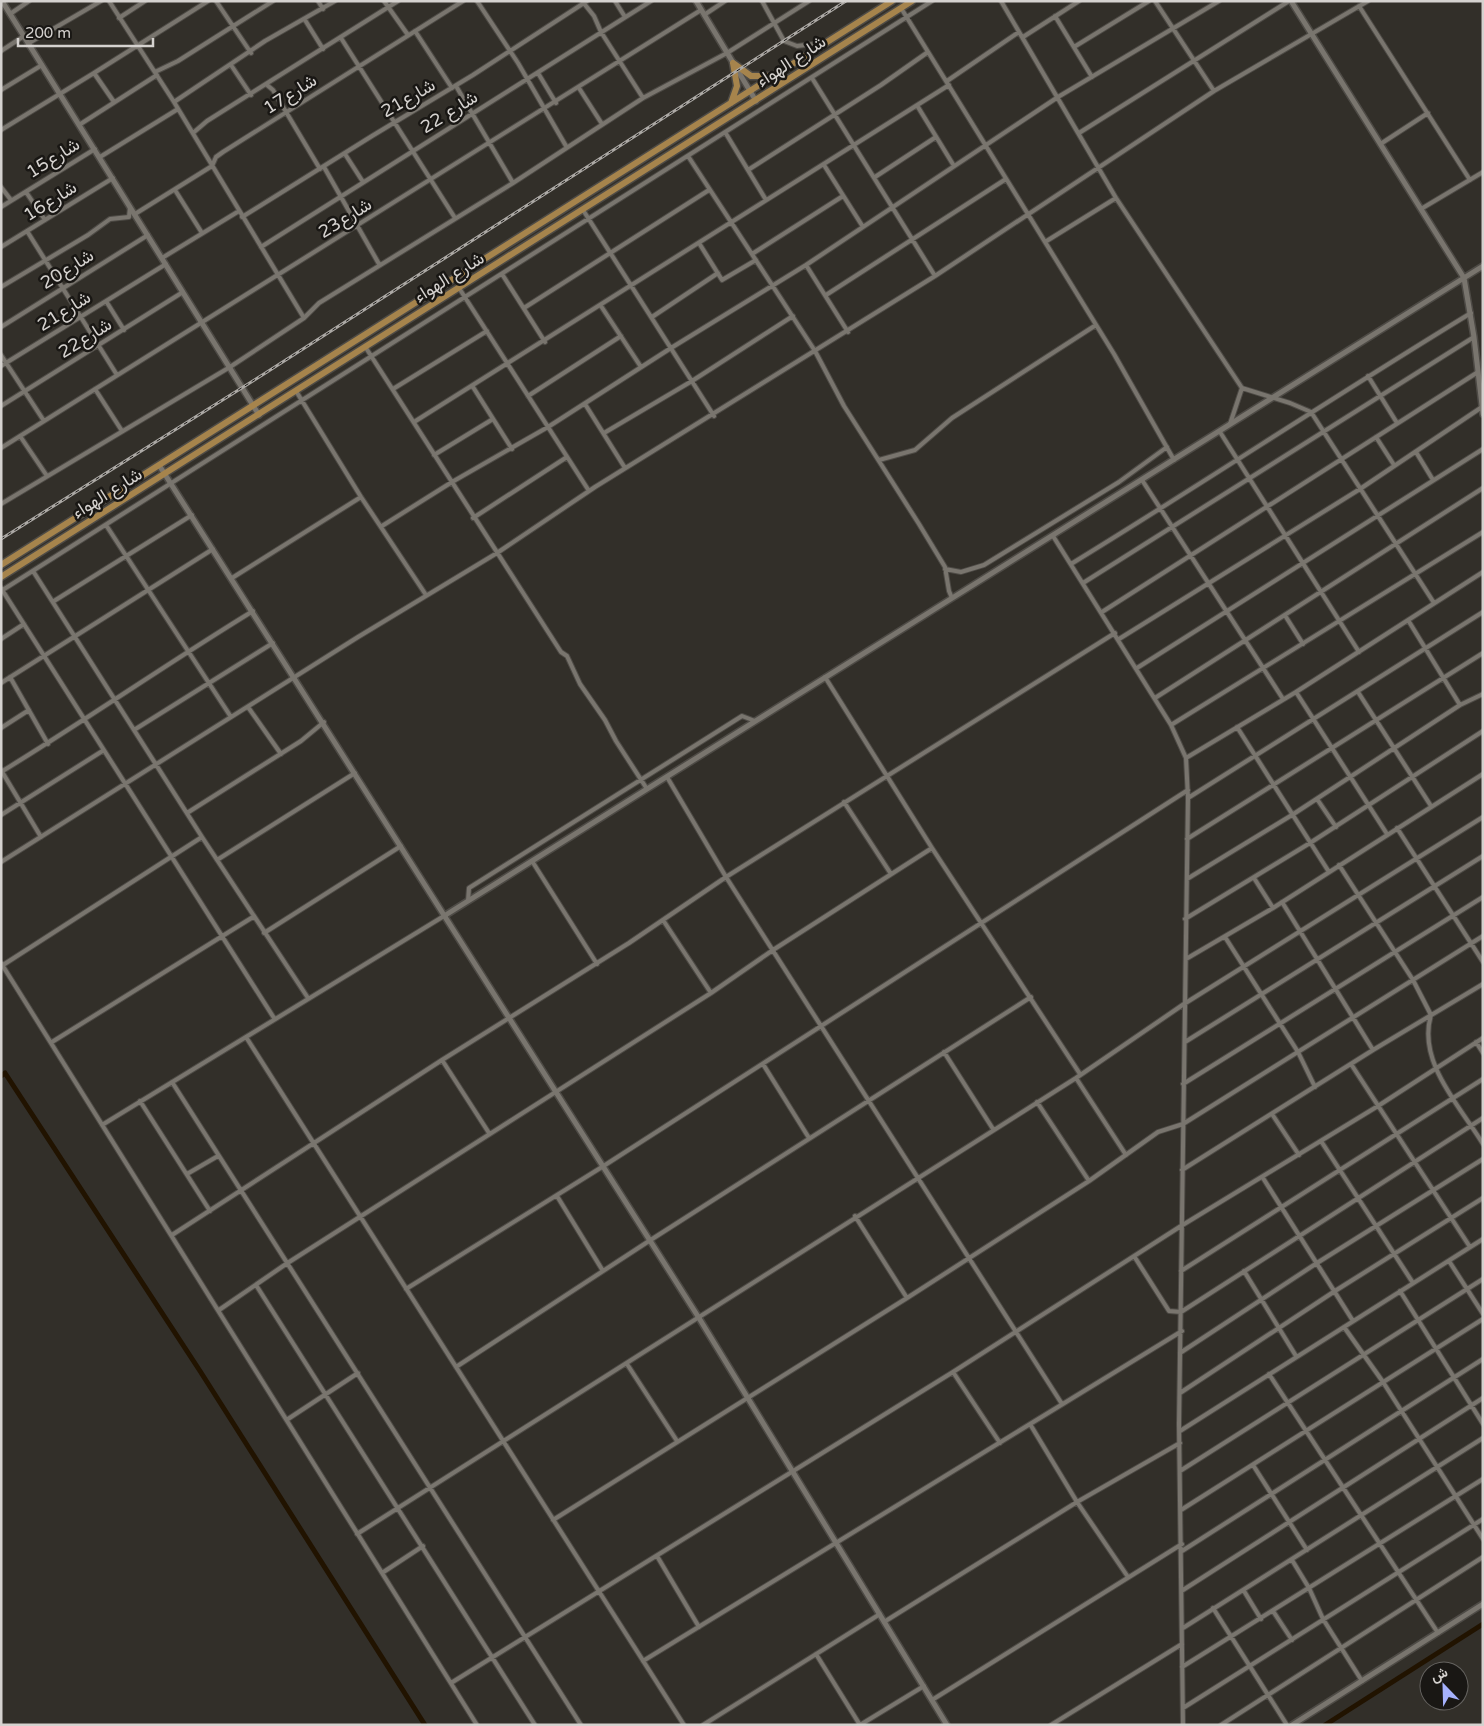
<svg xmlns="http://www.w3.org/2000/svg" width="1484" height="1726" viewBox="0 0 1484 1726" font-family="'Varela Round',Vazirmatn,sans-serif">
<rect width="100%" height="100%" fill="#322f29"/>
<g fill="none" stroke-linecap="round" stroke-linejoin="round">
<path stroke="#211300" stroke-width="5" d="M1 1076 5 1073 200 1371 425 1725
M1325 1725 1483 1624"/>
<g stroke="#4e4b46" stroke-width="6">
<path id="minor" d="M109 1 174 102 304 318
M216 1 251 53
M318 1 323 9
M384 1 408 35
M477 1 518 63 566 146
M582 1 594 16 601 32 643 98
M615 1 625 17
M762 1 784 41 797 46 822 43
M1001 1 1116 198 1242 388 1290 403 1311 412 1434 603
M1155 1 1214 91
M1359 6 1470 180
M901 8 1114 354 1174 460
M10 14 29 1
M704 15 725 1
M1055 16 1092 77
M119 18 145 1
M305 20 323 49
M415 31 452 88
M1023 37 1079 1
M341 38 455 218
M29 43 101 1
M1074 47 1149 1
M1 51 24 36
M231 65 251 95
M155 72 178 61 273 1
M94 73 208 1
M538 73 556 103
M812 78 935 276
M947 81 1019 32
M267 85 273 90 320 169
M456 86 513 183
M579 88 602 124
M1 90 42 65
M174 102 265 41 335 1
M918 107 954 166
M79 125 157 75
M1 130 94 73 114 102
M725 132 766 200
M193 133 207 121 398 1
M1079 133 1289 1
M1382 143 1428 113
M345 154 363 182
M688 156 815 351 844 406 919 524 945 567 949 591 952 598
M100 157 178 109
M824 165 863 227
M324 167 379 264
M748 170 881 85 928 52
M875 177 936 137
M1 187 11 200
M175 190 202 233
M26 192 45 220
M1 207 95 149
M1421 209 1483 172
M583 210 714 416
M135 214 212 166 216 157 223 152 463 1
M242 217 372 136 473 75 587 1
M27 231 117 375
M1045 242 1116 198
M699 243 722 280 756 260
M1 247 113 178
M261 247 651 1
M752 254 843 196
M162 258 239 211
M806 265 848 332
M502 274 545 342
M1 287 88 235 110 219 129 217 130 207
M459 288 589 491
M826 295 1006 179
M106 301 124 330
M601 306 641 367
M524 308 709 190
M652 317 718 273
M1 327 148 235
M366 348 561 652 567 656 580 684 605 720 616 741 647 789
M1 355 44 421
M1 366 166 264
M1368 376 1397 423
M473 387 512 449
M95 389 122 431
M393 389 487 331
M296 391 361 497 426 595
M528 396 621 336
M585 404 625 468
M1 406 183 292
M414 422 949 85
M1230 424 1242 388
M1220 432 1359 652
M604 433 692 381 793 316
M20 436 47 476
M1376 437 1394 465
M1 448 701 10
M1416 452 1433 480
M434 455 493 419
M879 460 915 450 952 418 1096 325
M1142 480 1283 699
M1 504 230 367 304 318 319 303 513 183 643 98 727 53 809 1
M473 518 567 457
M106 525 231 717
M382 526 452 482 548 427 671 348 806 265 1058 97 1219 1
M1053 536 1171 725 1186 758 1188 798 1179 1425 1183 1725
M1071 564C1205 482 1336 395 1471 313
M945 569 961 572 984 565 1119 482 1167 447
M33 571 202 837 308 998
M232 578 361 497
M1083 583 1474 337
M1 588 274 1018
M1 591 932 1
M54 601 192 515
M1102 612 1478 372
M1286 617 1303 644
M1408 620 1460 705
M1 639 24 624
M1119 639 1360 489 1482 407
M1137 668 1483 449
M10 677 48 744
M825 677 932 848 1080 1074
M1 683 213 549
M1296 692 1387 834
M1358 692 1431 806
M1155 698 1483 488
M248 707 281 754
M1171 725 1483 532
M1237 727 1329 872
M1 728 29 710
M134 730 273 643
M1186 758 1296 692 1483 572
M1 770 41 837
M1 772C86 720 168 663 253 611
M667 777 726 877 1062 1404
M1188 798 1483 612
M1317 799 1336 827
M844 802 891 874
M187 813 301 741 324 722
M1 815 104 750
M1397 828 1483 962
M1187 839 1483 653
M217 860 355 773
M532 861 597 964
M1 862 358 637 497 553 595 487 935 276 1214 91 1368 1
M1339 865 1413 980 1431 1015C1417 1062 1460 1106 1483 1144
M1254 878 1273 908
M1187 879 1292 815 1460 705 1483 694
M468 901 469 888 742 716 755 721
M1282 902 1373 1050
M1185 919 1310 843 1483 731
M663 920 711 993
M264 933 401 846
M1225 937 1298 1052 1315 1087
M1186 959 1273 908 1483 774
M1 963 477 1725
M3 965 202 837
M246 1037 684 1725
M52 1042 253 917
M1185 1042 1483 856
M1476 1042 1483 1053
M944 1052 993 1129
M442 1060 489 1133
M763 1064 809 1138
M1351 1064 1470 1247
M1076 1078 1126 1155
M172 1082 581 1725
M1183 1084 1483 897
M140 1101 210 1211
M1037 1102 1089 1181
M1272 1114 1299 1155
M102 1125 444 916
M1321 1141 1413 1283
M1182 1170 1373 1050 1483 984
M187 1174 218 1156
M1263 1178 1353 1321
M557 1196 603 1271
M855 1216 907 1298
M172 1235 442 1060 629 943 726 877 1115 633
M1134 1256 1169 1311 1181 1312 1483 1118
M1449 1261 1483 1314
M1181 1271 1483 1079
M1244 1271 1296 1356
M256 1285 535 1725
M406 1289 602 1167 1188 790
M1400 1291 1483 1424
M219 1310 286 1264 711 993 773 950 932 848
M1344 1327 1383 1382 1483 1539
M1180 1353 1317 1263 1483 1159
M627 1364 677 1441
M456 1367 649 1241 1031 997
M953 1372 1000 1443
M1269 1374 1438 1633
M1180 1393 1335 1291 1483 1198
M288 1419 358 1373
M1030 1424 1077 1502 1128 1577
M1180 1431 1483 1239
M1253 1465 1307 1550
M1180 1471 1483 1279
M1181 1510 1483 1319
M553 1520 907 1298 1089 1181 1158 1132 1183 1124 1483 936
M357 1534 1076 1078 1184 1004 1483 817
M1182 1551 1483 1359
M657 1556 699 1627
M1292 1560 1309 1588 1323 1619 1362 1681
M382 1573 423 1546
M1183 1590 1483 1398
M1244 1591 1261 1619
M1213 1608 1287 1725
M1273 1611 1292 1640
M884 1622 1077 1502 1180 1443
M1183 1628 1483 1438
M816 1654 860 1725
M643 1661 1182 1331
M1182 1667 1483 1479
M451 1683 953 1372 1181 1226 1378 1106 1483 1038
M932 1700 1182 1544
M1183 1708 1483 1519
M703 1725 880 1614
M860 1725 924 1686
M1051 1725 1182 1644
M1221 1725 1483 1557"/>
</g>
<g stroke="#4e4b46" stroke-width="8">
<path id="tertiary" d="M2 1 259 415
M696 1 756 101
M1291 1 1464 278 1474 337 1483 414
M159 465 699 1318 947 1725
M444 916 1483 266
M1292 1725 1483 1604"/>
</g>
<g stroke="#4e4b46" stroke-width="9">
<path id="trunk" d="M733 63 751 76H773
M731 103 737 86 733 63
M1 565 892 1
M1 577 912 1"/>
</g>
<use href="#minor" stroke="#79756e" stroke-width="4"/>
<use href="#tertiary" stroke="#79756e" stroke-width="5"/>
<use href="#trunk" stroke="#a6844c" stroke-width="6"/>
<g stroke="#aca9a5" stroke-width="3">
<path id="rail" d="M1 539 267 372 846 1"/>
</g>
<use href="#rail" stroke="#191714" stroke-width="1" stroke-dasharray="4" stroke-linecap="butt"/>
</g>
<g text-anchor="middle" stroke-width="5" stroke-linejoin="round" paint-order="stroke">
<g font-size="18" fill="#d5d2cf" stroke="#191714">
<text transform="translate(791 61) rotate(-33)" y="6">شارع الهواء</text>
<text transform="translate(290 94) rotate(-32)" y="6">شارع17</text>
<text transform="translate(408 98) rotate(-30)" y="6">شارع21</text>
<text transform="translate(449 112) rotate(-32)" y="6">شارع 22</text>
<text transform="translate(53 158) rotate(-32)" y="6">شارع15</text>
<text transform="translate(50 201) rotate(-32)" y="6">شارع16</text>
<text transform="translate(345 218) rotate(-32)" y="6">شارع23</text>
<text transform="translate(67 269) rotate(-32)" y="6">شارع20</text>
<text transform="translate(449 277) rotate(-32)" y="6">شارع الهواء</text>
<text transform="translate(64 311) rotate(-32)" y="6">شارع21</text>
<text transform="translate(85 338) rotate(-32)" y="6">شارع22</text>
<text transform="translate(107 493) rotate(-32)" y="6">شارع الهواء</text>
</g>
</g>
<rect width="1484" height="1726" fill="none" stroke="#d5d2cf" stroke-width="5"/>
<g transform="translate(1444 1686) rotate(337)"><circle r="24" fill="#191714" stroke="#64625f"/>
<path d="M0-4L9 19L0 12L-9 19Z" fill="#a5b1fc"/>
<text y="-8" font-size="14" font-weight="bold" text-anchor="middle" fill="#d5d2cf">ش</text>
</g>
<path d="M18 38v8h135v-8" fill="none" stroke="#d5d2cf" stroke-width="2.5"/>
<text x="25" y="38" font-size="15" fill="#d5d2cf" stroke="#191714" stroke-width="4" paint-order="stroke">200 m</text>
</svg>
